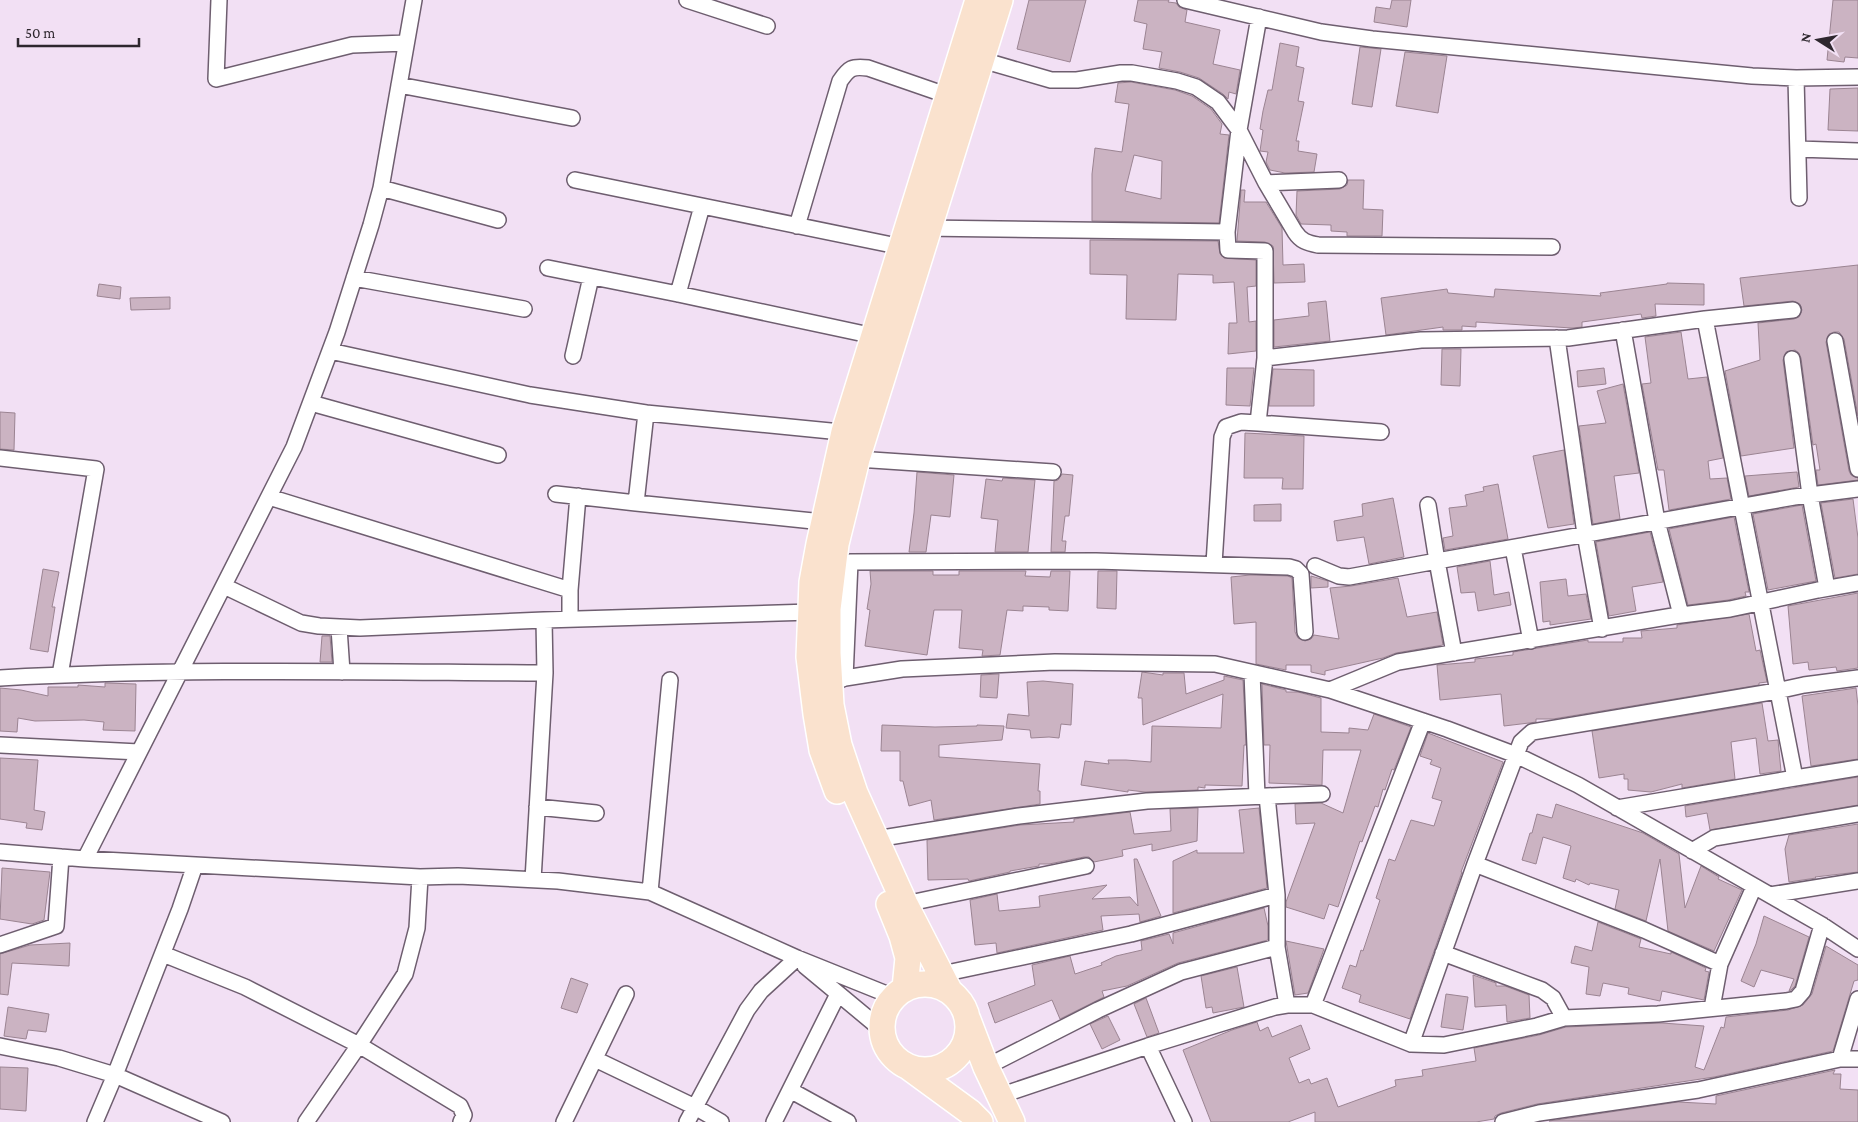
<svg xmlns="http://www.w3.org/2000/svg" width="1858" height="1122" viewBox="0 0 1858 1122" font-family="'Crimson Pro',serif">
<rect width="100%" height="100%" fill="#f2e0f4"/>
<path fill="#cbb3c2" stroke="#9b8492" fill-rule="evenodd" d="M1029 0H1086L1070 62 1017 49Z
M1138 0H1169L1168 2 1176 3 1179 7 1187 10 1185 22 1220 30 1213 64 1240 70 1236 94 1229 92 1228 99 1223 94 1199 78 1180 72 1159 68 1162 52 1143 49 1147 24 1134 21Z
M1392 0H1411L1407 27 1374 22 1376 7 1390 9Z
M1833 0H1858V58L1845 57 1844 62 1827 60Z
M1280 43 1299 47 1296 66 1304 68 1298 101 1304 102 1296 141H1299L1298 151 1317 154 1314 172 1285 173 1270 170 1266 162 1268 152 1260 151 1263 130 1260 129 1263 111 1268 90H1272Z
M1360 47 1381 49 1372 107 1352 104Z
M1405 52 1447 56 1438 113 1396 106Z
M1131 82 1175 90 1192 96 1211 109 1222 124 1220 134 1229 135 1219 223 1092 221V174L1095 148 1122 152 1129 104 1115 102 1118 83ZM1134 155 1162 161 1161 199 1125 191Z
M1858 88V131L1828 130 1830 89Z
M1348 180H1364L1363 209 1383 210 1382 236H1347V232L1331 231V225L1301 224 1296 215 1297 191 1340 189 1347 185Z
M1241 190H1245L1244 202H1266L1282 228 1283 265 1304 264 1305 282 1274 283 1273 246 1265 242 1237 241Z
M1090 240 1218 241 1220 254 1224 258 1256 260V286L1247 287 1249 322 1256 321V351L1228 354 1229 323H1237L1234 282 1213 283V275L1178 274 1176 320 1126 319 1127 275 1090 274Z
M1858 265V416L1844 339 1839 332H1834L1829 334 1826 342 1849 471 1851 475 1858 478V480L1818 485 1816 470H1820L1816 444 1813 445 1801 358 1799 353 1795 350 1786 352 1783 360 1794 448 1741 456 1725 371 1760 360 1758 323 1794 319 1799 317 1802 310 1800 304 1793 301 1744 306 1740 278Z
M1667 283 1704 284V305L1655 304 1656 316 1642 318 1641 314 1582 322V327L1572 328 1476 322V327L1462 326V330H1443V327L1386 335 1381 298 1447 289 1448 293 1494 297 1495 289 1601 296 1600 293 1667 284Z
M99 284 121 287 120 299 97 296Z
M170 297V309L131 310 130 298Z
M1326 301 1330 341 1274 347V320L1309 316 1308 303Z
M1681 332 1688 379 1707 377 1723 458 1708 461 1710 479 1727 478 1731 499 1669 510 1664 470H1658L1642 384 1651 383 1645 337Z
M1442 349H1461L1460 386 1441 385Z
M1227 368H1254L1250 406 1226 405Z
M1604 368 1606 384 1578 387 1577 371Z
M1273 369 1314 370V406H1269Z
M1623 384 1639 473 1614 476 1620 519 1593 524 1579 426 1606 423 1597 391Z
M0 412 15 413 14 450 0 449Z
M1245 433 1304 436 1303 489H1282L1283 478H1244Z
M1564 450 1574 524 1548 528 1533 456Z
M917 472 954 475 950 517 931 515 926 552H909L914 513Z
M1797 472 1799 487 1749 496 1745 476Z
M1062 474 1073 475 1069 516H1065L1062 541H1066L1065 552H1051L1054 481 1058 480Z
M1003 478 1035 480 1028 552H995L998 520 981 518 986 479 1002 481Z
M1498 484 1508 539 1445 550 1443 538 1453 536 1449 508 1467 506 1465 495 1484 491 1483 487Z
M1393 498 1404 557 1369 564 1364 537 1337 541 1334 521 1363 516 1362 504Z
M1853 499 1858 538V574L1835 578 1821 503Z
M1281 504V521H1254V505Z
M1802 505 1816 581 1768 590 1753 514Z
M1734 517 1749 592H1745L1746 596 1728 600 1688 605 1669 529Z
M1650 532 1663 582 1632 587 1636 611 1609 616 1596 542Z
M1490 561 1494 595 1509 592 1511 605 1478 611 1475 592 1461 593 1457 567Z
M43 569 59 572 52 607H55L48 652 30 649Z
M870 571H933V575H959V571H1026L1025 576 1050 577 1051 571H1070L1068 611 1049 610V607L1023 606V611L1007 610 1000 655 982 656 983 650 959 648 962 610H934L927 655 865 646 870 610 867 609 871 584Z
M1098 571H1117L1116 609 1097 608Z
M1250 575 1288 576 1292 578 1295 632 1298 638 1305 641 1311 639 1314 635 1339 639 1330 588 1351 586 1398 578 1407 617 1437 612 1443 645 1396 653 1383 658 1325 671V675L1311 672V665H1286V670L1256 664V622L1234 624 1231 577Z
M1311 576 1328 581V587L1311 588Z
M1566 579 1568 596 1586 594 1591 619 1550 625V621L1543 622 1540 582Z
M1858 593V668L1837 671 1836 667 1809 670 1808 662 1793 664 1788 606Z
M1749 614 1756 651 1760 650 1767 682 1759 683V685L1553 719H1536V722L1529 723 1504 726 1501 694 1440 700 1437 665 1475 662V659L1513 655V652L1588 640V642H1623V638H1642L1641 631 1677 628V625Z
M322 636H330L332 662H320Z
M1142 672 1163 675V673H1184L1186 694 1224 680V676L1243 680 1246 745H1244L1242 786 1205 785V788L1198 787V790L1145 792 1128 790V792L1081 785 1085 761 1109 764 1108 760H1126L1151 762 1152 726 1221 728 1223 694 1143 725 1142 698H1138Z
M999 674 997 698 980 697 981 675Z
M1043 681 1073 684 1071 725 1061 724 1059 738 1049 737 1031 738 1030 730 1006 728 1008 714 1029 716 1027 682Z
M105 683 136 684 135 731 103 730 104 722 84 720 35 721 18 718 17 732 0 731V688L21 690 48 696V687H78V685L105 687Z
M1262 684 1286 690V692H1298L1321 698V732L1349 733V728L1368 730 1374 714 1411 727 1394 770 1392 769 1385 790 1383 789 1378 807 1375 806 1362 842 1360 841 1338 907 1329 904 1324 919 1286 907V902L1315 823 1296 824 1295 804 1321 803 1343 813 1361 750H1323L1322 785 1269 783 1270 745H1264Z
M1856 688 1858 706V759L1811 766 1802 696Z
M1762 703 1768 741 1778 740 1781 771 1760 774 1756 738 1731 742 1735 779 1682 788V784L1651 792 1628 790V779H1624V774L1599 778 1592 731Z
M882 725 935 727 977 726V725L1004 726 1002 740 939 745V757L1040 764 1038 791H1040V804L934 820 931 800 909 806 903 781H900V751H881Z
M1428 733 1503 762 1461 872H1462L1410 1019 1359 1002 1361 995 1342 988 1350 965 1356 967 1361 950 1363 951 1380 900 1376 898 1389 859 1395 861 1411 820 1434 826 1442 801 1432 798 1441 768 1430 764 1432 760 1420 756Z
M0 758 38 760 34 810 45 812 42 830 26 828 27 823 0 819Z
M1858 777V805L1710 830 1707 813 1686 817 1685 806Z
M1556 804 1643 833 1679 854 1685 908 1701 866 1719 877 1718 879 1742 890 1714 951 1668 931 1660 859 1646 921 1615 909 1619 890 1590 883 1589 885 1576 879 1575 882 1563 878 1571 846 1543 837 1536 864 1522 860 1530 833H1532L1537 814 1552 818Z
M1198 808 1197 841 1152 851V844L1122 850 1123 856 1094 862 1089 857H1084L1049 864H1039V866L1010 871V872L969 881 968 879 928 880 927 840 1020 825 1074 822V819L1130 812 1134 834 1171 831 1170 809Z
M1259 808 1267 888 1173 913V861L1197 850V853H1244L1239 810Z
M1858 824V872L1815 877 1816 878 1789 882 1785 849 1789 835Z
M1134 859H1137L1161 916 1140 922 1139 914 1101 916 1103 930 997 953 996 943 975 945 970 900 997 894 999 911 1040 907 1039 896 1107 885 1092 899 1130 897 1138 906Z
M2 868 50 872 44 920 32 924 0 919Z
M1264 908 1268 926V940L1178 963 1127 986 1102 991 1104 997 1060 1019 1052 1000 995 1023 988 1003 1035 985 1032 965 1070 956 1075 974 1102 965 1101 963 1116 956 1142 950 1141 941 1169 934 1173 944V933Z
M1764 916 1809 937 1795 986 1791 990 1789 991 1794 979 1761 970 1754 987 1741 981 1756 944Z
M1598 922 1641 939 1639 947 1671 954V952L1706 968 1705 971 1709 972 1704 1000 1662 991 1660 1001 1628 994 1629 988 1603 983 1600 996 1586 994 1589 967 1571 963 1575 946 1592 951Z
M1286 941 1324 949 1308 993 1295 995Z
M70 943 69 966 12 963 8 995 0 994V954L30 945Z
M1826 946 1858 965V980L1854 981 1833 1051 1714 1077 1537 1104 1501 1113 1495 1116 1494 1119 1476 1122H1315V1112L1288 1122H1211L1183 1050 1232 1030 1257 1022 1260 1031 1268 1027 1272 1037 1301 1025 1310 1049 1289 1058 1299 1083 1309 1079 1311 1084 1327 1078 1338 1107 1396 1086 1395 1080 1423 1076 1422 1070 1476 1061 1474 1048 1539 1035 1566 1027 1662 1023 1704 1026 1695 1067 1704 1070 1721 1027 1724 1028 1726 1017 1788 1010 1803 1005 1812 994Z
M1237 967 1244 1007 1213 1013 1212 1007 1206 1008 1201 976Z
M1473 975 1496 983V986H1505L1529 995 1530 1018 1507 1022 1506 1005 1475 1007Z
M571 978 588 984 577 1013 561 1008Z
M1446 994 1468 997 1463 1030 1441 1027Z
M1146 998 1159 1033 1147 1037 1134 1004Z
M8 1007 49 1014 46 1032 28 1030 26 1039 4 1036Z
M1108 1016 1120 1040 1102 1049 1090 1024Z
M0 1067 28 1068 26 1111 0 1109Z
M1835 1070 1833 1074H1841L1840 1089 1858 1090V1122L1549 1121 1678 1102 1716 1104V1096Z"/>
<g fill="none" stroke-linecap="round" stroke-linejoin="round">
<g stroke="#6e5e6f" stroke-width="18">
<path id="minor" d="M219 0 216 79 352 45 406 43
M687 0 767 26
M1185 0 1321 32 1372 39 1752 76 1796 78 1858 77
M982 60 1051 80H1077L1121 73H1132L1177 81 1196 87 1218 102 1239 130 1266 183 1295 232C1301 241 1307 243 1318 245L1552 247
M1796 78 1799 198
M399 85 572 118
M1798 149 1858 151
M575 180 702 206 678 294
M1266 183 1339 180
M381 188 498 220
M702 206 902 247
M797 226 840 81C849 68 852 66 868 68L949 96
M922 228 1227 232 1228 250 1265 251V358L1258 423 1241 422 1226 427 1222 437 1214 564
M1227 232 1239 130 1259 17
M548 268 678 294 874 336
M354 278 524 309
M1705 319 1793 310
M1623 330 1657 521 1681 615
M1557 338 1585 534 1602 629
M1835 341 1858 469
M330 351 530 395 646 413 636 503 556 494
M573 356 591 277
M1265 358 1421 340 1568 338 1705 319 1795 778 1858 768
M1792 359 1810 495 1827 588
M311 403 498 455
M646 413 851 433
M1258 423 1381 432
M0 458 96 469 60 675
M857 459 1053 472
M269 497 570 590V619
M636 503 823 522
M1513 548 1531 641
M1315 566 1339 576 1349 577 1437 561 1428 505
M224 586 301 623 319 626 360 628 544 620 545 673 533 880
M570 590 578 496
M544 620 811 612
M339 628 342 672
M1454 653 1437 561 1794 497 1858 489
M1252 673 1257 796
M0 678C181 668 363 672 545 673
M845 678 850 562 1096 561 1289 567 1296 569 1301 574 1305 632
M825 686 845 678 902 669 1055 662 1215 664 1330 690 1398 662 1673 616 1730 609 1818 590 1858 583
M1330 690 1447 729 1516 755 1578 785 1822 925 1858 949
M0 745 139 752
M1267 796 1322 794
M537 807 596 813
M1617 808 1795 778
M876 839 1019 816 1147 801 1267 796 1277 895V947
M1692 851 1714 838 1858 814
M0 852 85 859 294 447 337 332 371 225 381 188 414 0
M85 859 420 877 458 876 558 881 650 892 797 958 894 997
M1475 864 1644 930 1720 964
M195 865 180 909 115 1075 222 1122
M420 877 417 928 405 974 359 1045 460 1106 464 1115 461 1122
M650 892 670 680
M1770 895 1858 881
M905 904 1086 866
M0 945 56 926 61 857
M1443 953 1542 990 1553 998 1564 1018
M163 954 245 987 359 1045 306 1122
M805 966 882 1030
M942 974 1131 934 1277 895
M1313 1005 1411 1044 1444 1045 1537 1026 1564 1018 1658 1014 1786 1001 1796 999 1803 991 1822 925
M1712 1008 1720 964 1754 887
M1411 1044 1475 864 1516 755 1521 742 1532 732 1777 691 1804 685 1858 678
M0 1046 59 1058 115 1075 95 1122
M1148 1046 1184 1122
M595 1059 695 1107 721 1122
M1840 1059H1858
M986 1067 1098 1010 1181 972 1277 947 1287 1005
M790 1090 848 1122
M999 1096 1148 1046 1275 1007 1287 1005H1313L1423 721
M564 1122 626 994
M687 1122 747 1010 761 991 797 958
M774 1122 838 994
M1503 1122 1539 1113 1698 1090 1840 1059 1858 999"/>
</g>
<g stroke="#fff" stroke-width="28">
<path id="primary" d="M837 791 822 750 816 714 809 657 812 582 819 544 844 432 978 0
M889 904 902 936 908 958 905 988
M882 1027a43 43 0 1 1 86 0a43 43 0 1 1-86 0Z
M950 992 905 904 855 793 839 745 831 705 828 653V609L836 544 857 459 1000 0
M968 1020 986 1067 1012 1122
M907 1066 970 1112 980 1122"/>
</g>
<use href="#minor" stroke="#fff" stroke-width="15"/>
<use href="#primary" stroke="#fae2ce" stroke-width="25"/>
</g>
<g transform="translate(1818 40) rotate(281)" stroke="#f2e0f4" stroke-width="4" paint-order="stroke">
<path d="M0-4L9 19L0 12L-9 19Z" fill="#2e272e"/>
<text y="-8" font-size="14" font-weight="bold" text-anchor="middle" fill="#2e272e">N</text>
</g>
<path d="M18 38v8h121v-8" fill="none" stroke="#2e272e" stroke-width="2.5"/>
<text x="25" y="38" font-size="15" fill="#2e272e" stroke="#f2e0f4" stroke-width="4" paint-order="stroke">50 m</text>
</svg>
